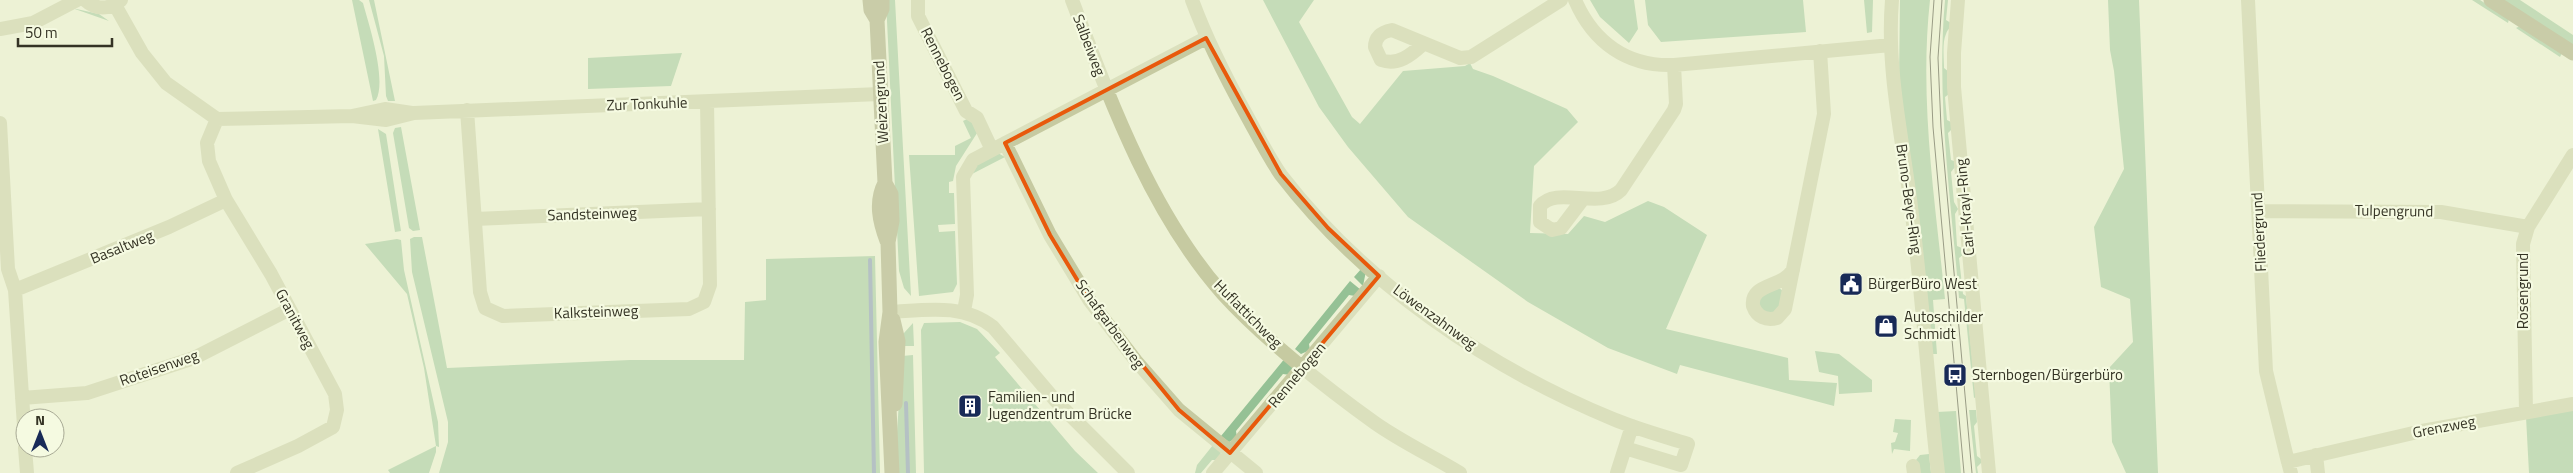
<svg xmlns="http://www.w3.org/2000/svg" width="2573" height="473" viewBox="0 0 2573 473" font-family="'Titillium Web',sans-serif">
<rect width="100%" height="100%" fill="#edf2d5"/>
<path fill="#95c195" d="M352 0H359L363 3C369 25 387 80 376 100L373 101Z
M369 0H374L395 101H388L386 96 384 56Z
M886 0H895L911 296 904 288 899 271Z
M1263 0H1314L1299 22 1352 117 1360 124 1403 71 1465 66 1470 63 1473 69 1493 76 1567 109 1578 122 1534 166 1530 233 1568 234 1584 216 1605 222 1648 201 1664 207 1707 235 1666 329 1788 358 1789 380 1837 383 1834 406 1680 365 1677 374 1608 348 1528 302 1408 217 1348 147 1319 107Z
M1590 0H1634L1638 29 1629 43 1600 17Z
M1645 0H1803L1806 32 1661 42 1648 25Z
M1864 0H1873L1872 32 1867 33Z
M1900 0H1930C1919 99 1935 200 1945 299L1933 300 1937 354H1932L1899 80Z
M1945 0H1948L1946 20 1951 23C1951 29 1948 28 1946 34 1942 42 1944 59 1944 68L1949 72V94L1945 97 1947 120 1951 122V130L1948 133 1951 160 1954 161 1955 167 1951 172 1954 202 1958 209 1955 214 1957 246 1962 248 1963 255 1959 258 1963 294 1966 296 1976 397 1974 398 1964 299 1959 298C1951 199 1936 99 1945 0Z
M2108 0H2139L2158 473H2126L2112 442 2109 368 2133 342 2130 299 2101 287 2094 227 2124 169 2114 71 2110 50Z
M2472 0H2480L2509 19 2508 23Z
M2503 0H2520L2573 35V46Z
M72 8 99 14 109 21Z
M2520 26 2562 53 2560 57 2516 28Z
M682 53 671 86 588 89V58Z
M967 119H972L979 130 956 166 953 181 949 182V193H954L955 224 938 225 939 232 955 231 957 284 953 292 919 296 909 155H955V146L971 138 963 121Z
M401 127 420 230 413 231 409 228 393 133 395 128Z
M378 129 386 134 401 231 395 232Z
M998 153 1005 157 972 174 978 163Z
M414 237H422L447 368 630 360H744L745 302 766 300V259L875 256 880 473H439L448 442V422L412 272 410 239Z
M397 239 401 240 404 270 438 422 439 447 436 446V452L429 473H390L388 470 436 446 424 368 407 294 365 244Z
M1362 268 1366 271 1363 286 1354 277Z
M1350 281 1361 290 1355 296 1349 295 1309 344 1310 350 1301 354 1295 349Z
M1779 288 1783 291 1780 309 1777 313H1762L1758 300 1765 292Z
M960 322 977 329 1000 353 995 357 1075 451 1098 473H924L921 330 924 323Z
M913 323 914 346H902L904 333Z
M1815 351 1839 354 1872 380V392L1839 394 1838 376 1819 372Z
M913 355 916 473H898L897 432 902 356Z
M1286 357 1294 363 1293 370 1290 375 1283 374 1236 431 1237 438 1229 442 1221 436Z
M1969 410H1976L1977 422 1974 426 1977 456 1981 459V463L1977 467 1978 473H1976Z
M2573 410V473H2529L2526 417Z
M1956 411 1961 473H1944L1937 412Z
M1895 419 1911 420 1910 451 1894 449 1892 454 1891 443 1895 442 1898 433 1893 432Z
M1213 445 1221 452 1219 460H1212L1201 473H1195L1197 465Z
M1929 454 1931 473H1918L1916 460 1920 455Z"/>
<g fill="none" stroke-linecap="round" stroke-linejoin="round">
<path stroke="#7286b0" stroke-width="4" d="M870 260 874 473
M906 403 908 473"/>
<path stroke="#c6caa1" stroke-width="14" d="M85 0C96 10 109 10 121 0
M918 0V16L966 111 977 118 992 150
M1072 0C1110 100 1151 213 1223 294 1263 338 1326 388 1375 423 1402 442 1432 456 1460 473
M1192 0C1207 41 1226 78 1247 116 1258 136 1268 156 1281 175 1365 284 1487 367 1613 419 1637 429 1663 436 1688 444L1681 465 1625 448
M1575 0C1593 42 1627 67 1674 65L1891 45
M1892 0C1886 73 1904 144 1912 215 1923 301 1928 387 1938 473
M1958 0 1954 53V87L1989 473
M2248 0 2266 371 2288 462
M115 5 142 53 166 83 217 119 352 116 385 109 412 113
M0 29 33 23 77 0
M1423 44C1411 55 1398 66 1381 60L1375 47C1375 36 1382 32 1392 30L1460 58 1471 57 1561 0
M467 110 480 292 485 308 503 316 689 309 704 302 710 285 707 102
M352 116 386 120 414 113 880 94
M217 119 207 143 209 161 226 200 271 274 335 394 337 410 333 427 298 446 237 473
M0 123 8 269 15 290 25 441
M1005 143 1050 235 1090 301 1136 361 1179 410 1256 473
M1583 199 1561 228 1552 230 1540 222V206C1557 185 1600 211 1621 190L1674 110 1676 104 1674 65
M2258 211 2441 212 2528 227
M475 219 709 209
M1793 270C1782 288 1750 283 1753 306 1757 317 1766 321 1777 318L1785 309 1824 114 1820 51
M15 290 169 227 226 200
M964 311 967 295 963 177 973 160 1206 38
M890 312C926 310 963 303 993 327L1055 400 1128 473
M22 398 87 393 194 358 288 310
M2526 411 2523 244 2528 227 2573 155
M25 448 27 473
M2316 455 2318 473
M1913 466 1914 473
M1213 473 1379 276
M1617 473 1632 426
M2291 473 2288 462 2422 431 2573 404"/>
<path stroke="#9d9e72" stroke-width="15" d="M870 0 871 10 877 20 885 183 891 194 892 221 888 242 890 312 886 342 892 473
M2491 0 2573 53
M877 20 882 9V0
M885 183C875 202 880 222 887 241
M893 320 898 341 895 404"/>
<path stroke="#343324" stroke-width="1" d="M1934 0 1930 57 1933 127 1964 473
M1942 0 1938 58 1941 127 1972 473"/>
</g>
<path d="M0 0H2573V473H0ZM1206 38 1281 174 1328 228 1379 276 1230 453 1179 410 1090 301 1050 235 1005 143Z" fill="#edf2d5" fill-opacity=".55" fill-rule="evenodd"/>
<path fill="none" stroke="#e8590c" stroke-width="4" stroke-linejoin="round" d="M1206 38 1281 174 1328 228 1379 276 1230 453 1179 410 1090 301 1050 235 1005 143Z"/>
<defs>
<g id="civic-square" transform="scale(1.25)"><rect x="-9" y="-9" width="18" height="18" rx="4" fill="#182a57" stroke="#f5fae1"/><path d="M-.6-6.5H3V-4.5H.6V-3L4-1V1h2V6H-6V1h2V-1L-.6-3ZM-1.2 2.5V6h2.4V2.5Z" fill="#fff"/></g>
<g id="shop-square" transform="scale(1.25)"><rect x="-9" y="-9" width="18" height="18" rx="4" fill="#182a57" stroke="#f5fae1"/><path d="M-5-2.5h2.3a2.7 3.5 0 0 1 5.4 0H5L5.5 6h-11ZM-1.5-2.5h3a1.5 2.3 0 0 0-3 0Z" fill="#fff"/></g>
<g id="bus-square" transform="scale(1.25)"><rect x="-9" y="-9" width="18" height="18" rx="4" fill="#182a57" stroke="#f5fae1"/><path d="M-5-6H5V4H4V6H2V4H-2V6H-4V4H-5ZM-3.5-4V0h7V-4ZM-3.5 1.2v1.5H-2V1.2ZM2 1.2v1.5H3.5V1.2Z" fill="#fff"/></g>
<g id="building-square" transform="scale(1.25)"><rect x="-9" y="-9" width="18" height="18" rx="4" fill="#182a57" stroke="#f5fae1"/><path d="M-4-6H4V6H1V3H-1V6H-4ZM-2.5-4.3h1.7v1.8h-1.7ZM.8-4.3h1.7v1.8H.8ZM-2.5-1h1.7V.8h-1.7ZM.8-1h1.7V.8H.8Z" fill="#fff"/></g>
</defs>
<g fill-rule="evenodd">
<use href="#civic-square" x="1851" y="284"/>
<use href="#shop-square" x="1886" y="326"/>
<use href="#bus-square" x="1955" y="375"/>
<use href="#building-square" x="970" y="406"/>
</g>
<g text-anchor="middle" stroke-width="4.5" stroke-linejoin="round" paint-order="stroke">
<g font-size="15" fill="#343324" stroke="#f5fae1">
<text transform="translate(1089 45) rotate(69)" y="5">Salbeiweg</text>
<text transform="translate(943 64) rotate(63)" y="5">Rennebogen</text>
<text transform="translate(881 102) rotate(-93)" y="5">Weizengrund</text>
<text transform="translate(647 104) rotate(-2)" y="5">Zur Tonkuhle</text>
<text transform="translate(1909 199) rotate(82)" y="5">Bruno-Beye-Ring</text>
<text transform="translate(1965 207) rotate(-95)" y="5">Carl-Krayl-Ring</text>
<text transform="translate(2394 211) rotate(1)" y="5">Tulpengrund</text>
<text transform="translate(592 214) rotate(-2)" y="5">Sandsteinweg</text>
<text transform="translate(2259 232) rotate(-93)" y="5">Fliedergrund</text>
<text transform="translate(122 247) rotate(-22)" y="5">Basaltweg</text>
<text transform="translate(2523 291) rotate(-90)" y="5">Rosengrund</text>
<text transform="translate(596 312) rotate(-2)" y="5">Kalksteinweg</text>
<text transform="translate(1248 314) rotate(45)" y="5">Huflattichweg</text>
<text transform="translate(1435 317) rotate(36)" y="5">Löwenzahnweg</text>
<text transform="translate(295 319) rotate(62)" y="5">Granitweg</text>
<text transform="translate(1110 324) rotate(54)" y="5">Schafgarbenweg</text>
<text transform="translate(159 368) rotate(-19)" y="5">Roteisenweg</text>
<text transform="translate(1297 375) rotate(-50)" y="5">Rennebogen</text>
<text transform="translate(2444 427) rotate(-11)" y="5">Grenzweg</text>
</g>
<g font-size="15" fill="#343324" stroke="#f5fae1" text-anchor="start">
<text x="1868" y="289">BürgerBüro West</text>
<text x="1904" y="322">Autoschilder<tspan x="1904" dy="17">Schmidt</tspan></text>
<text x="1972" y="380">Sternbogen/Bürgerbüro</text>
<text x="988" y="402">Familien- und<tspan x="988" dy="17">Jugendzentrum Brücke</tspan></text>
</g>
</g>
<g transform="translate(40 433)"><circle r="24" fill="#f5fae1" stroke="#a8aa95"/>
<path d="M0-4L9 19L0 12L-9 19Z" fill="#182a57"/>
<text y="-8" font-size="14" font-weight="bold" text-anchor="middle" fill="#343324">N</text>
</g>
<path d="M18 38v8h94v-8" fill="none" stroke="#343324" stroke-width="2.5"/>
<text x="25" y="38" font-size="15" fill="#343324" stroke="#f5fae1" stroke-width="4" paint-order="stroke">50 m</text>
</svg>
